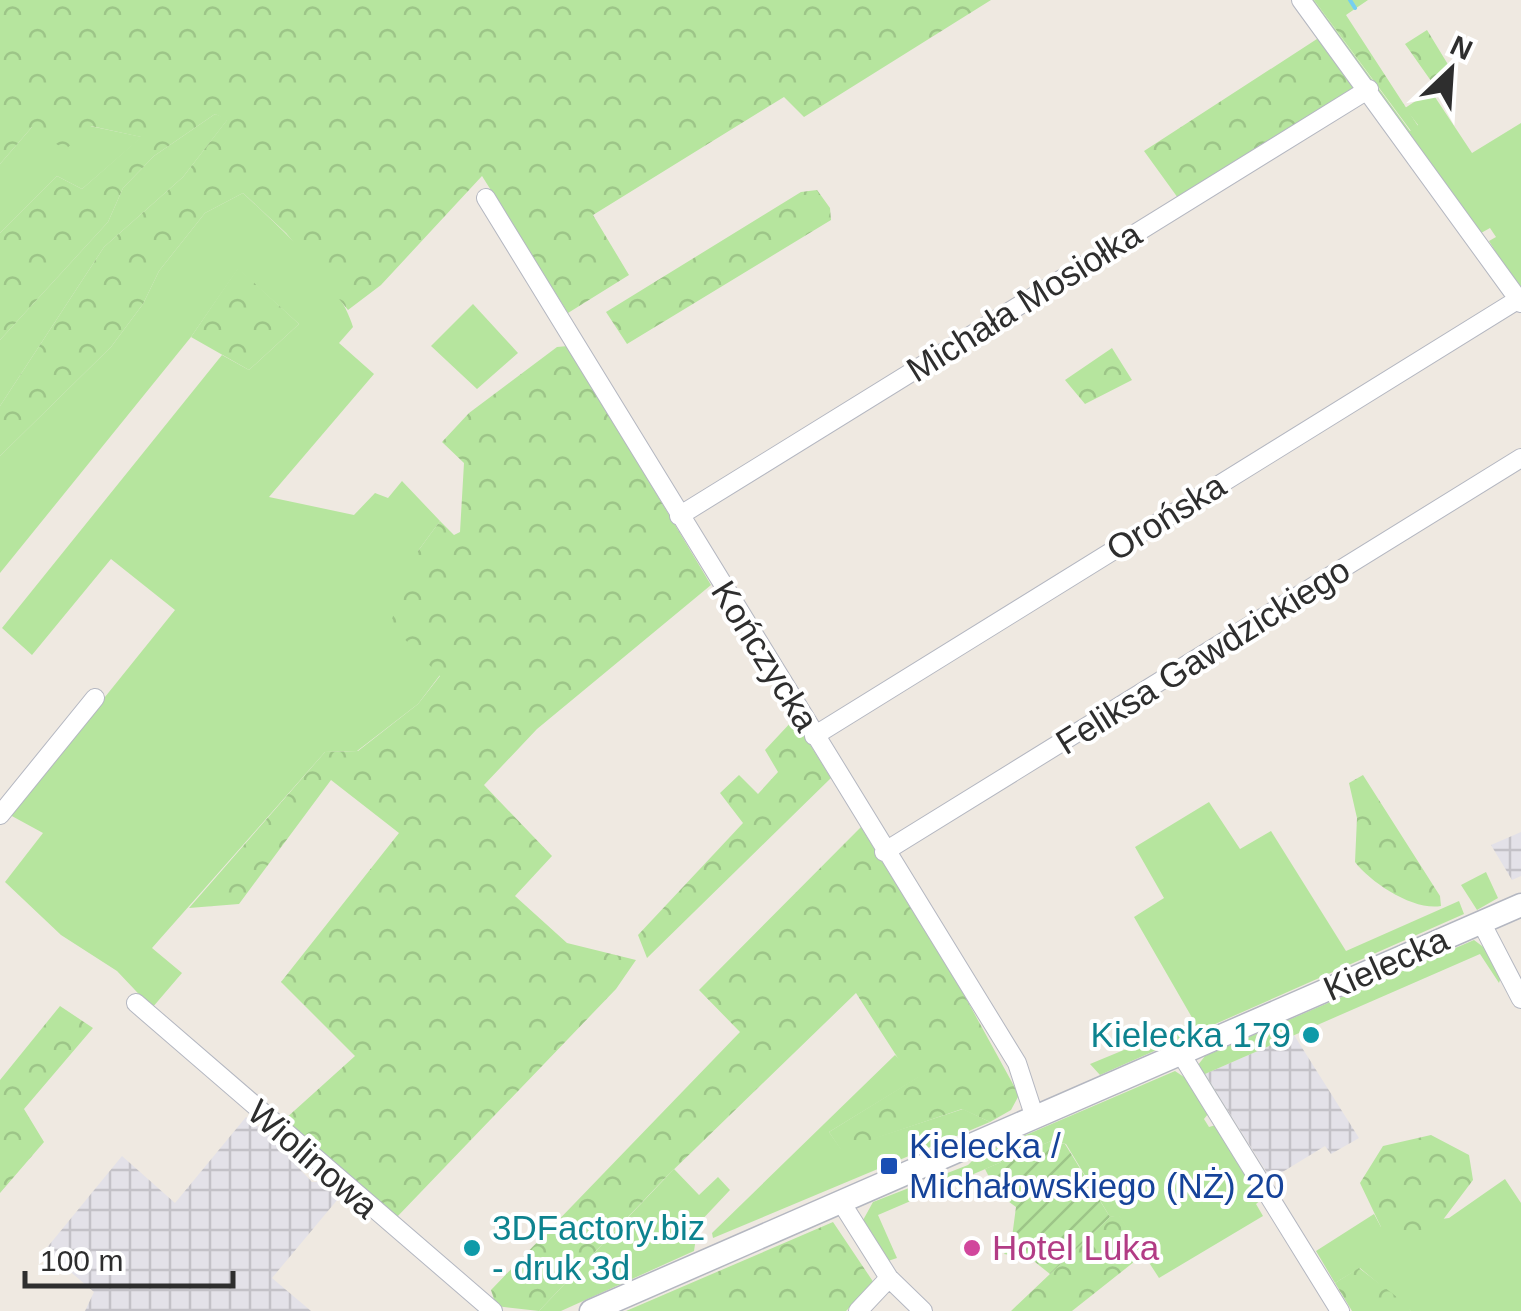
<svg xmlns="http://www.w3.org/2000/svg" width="1521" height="1311" viewBox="0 0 1521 1311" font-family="Arial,sans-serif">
<defs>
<pattern id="industrial-grid" width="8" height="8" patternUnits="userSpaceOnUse" patternTransform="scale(2.5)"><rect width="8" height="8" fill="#e3e1e8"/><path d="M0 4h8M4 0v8" fill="none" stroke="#c3c1c7"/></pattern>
<pattern id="forest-crowns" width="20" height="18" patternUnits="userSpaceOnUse" patternTransform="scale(2.5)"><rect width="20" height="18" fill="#b6e59e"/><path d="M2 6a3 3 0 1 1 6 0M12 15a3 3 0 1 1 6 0" fill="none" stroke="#9dc588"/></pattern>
<pattern id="garden-furrows" width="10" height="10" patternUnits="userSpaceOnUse" patternTransform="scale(2.5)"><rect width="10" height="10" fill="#b6e59e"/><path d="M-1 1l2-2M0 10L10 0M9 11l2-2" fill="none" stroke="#9dc588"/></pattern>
</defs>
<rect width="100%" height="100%" fill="#efe9e1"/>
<path fill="url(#industrial-grid)" d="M1521 832V876L1512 880 1491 845Z
M1294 1035 1359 1138 1331 1154 1325 1146 1271 1179 1205 1074Z
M246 1117 301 1160 295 1164 312 1182 329 1181 343 1193 272 1278 311 1311H85L94 1292 45 1250 122 1156 175 1203Z"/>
<path fill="#b6e59e" d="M1309 0H1314L1410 131 1418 125 1405 108 1431 91 1472 153 1521 123V293L1489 241 1496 237 1490 228 1481 233Z
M215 114 228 119 183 177 104 247 0 406V340L108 222 123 188 154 156Z
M90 126 142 137 82 189 57 176 0 233V164L32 127Z
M243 193C278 226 340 281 353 327L339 343 374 374 269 497 354 515 375 493 388 498 402 481 440 521 418 551 440 675 418 704 357 751 325 752 152 948 182 973 152 1008 117 971 61 935 5 882 43 833 10 815 175 610 111 559 32 655 2 628 222 355 249 370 299 324 238 269 191 337 0 573V456L111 347 143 304 159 271 205 213Z
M473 304 518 353 477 389 431 346Z
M1209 802 1240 849 1271 831 1346 951 1459 901 1464 914 1100 1075 1090 1064 1194 1021 1134 917 1164 898 1135 847Z
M1486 872 1498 898 1477 910 1461 885Z
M1474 940 1486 949 1501 977 1499 983 1480 954 1205 1074 1269 1179 1265 1181 1198 1065 1205 1056Z
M895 1055 919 1077 829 1132 841 1149 963 1109 990 1122 713 1238 712 1233Z
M1175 1071 1187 1079 1208 1114 1204 1119 1209 1127 1216 1125 1262 1199 1256 1204 1263 1216 1159 1278 1119 1216 1110 1217 1066 1144 1051 1141 878 1215 897 1258 885 1262 862 1222 873 1202 968 1165 977 1156Z
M674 1169 699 1195 718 1177 730 1190 698 1224 694 1251 561 1311H539Z
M1505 1179 1521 1203V1311H1411L1360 1268 1335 1283 1316 1251 1374 1214 1381 1227 1449 1218Z"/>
<path fill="url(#forest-crowns)" d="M0 0H991L804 117 784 97 593 215 629 275 568 313 482 176 381 285 348 310 286 233 243 193 205 213 159 271 143 304 111 347 0 456V406L104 247 183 177 227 120 215 114 154 156 123 188 108 222 0 340V233L57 176 82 189 141 137 91 126 65 150 32 127 0 164Z
M1314 0H1368L1346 15 1418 126 1411 131Z
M1427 30 1455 76 1436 88 1405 44Z
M1320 37 1356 87 1178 198 1144 151Z
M817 190 830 208 831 220 627 344 606 312 801 192Z
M238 268 299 324 249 370 191 337Z
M568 346 711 585 537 729 484 785 552 856 515 896 567 943 636 960 616 989 396 1218 284 1120 355 1056 281 982 399 833 331 780 239 904 189 908 325 752 358 751 418 704 440 676 390 624 418 551 440 521 454 535 460 532 464 463 442 442 469 413 557 347Z
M1112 348 1132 380 1085 404 1065 380Z
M794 719 831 778 647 958 638 935 743 823 720 793 739 775 758 794 778 772 765 750Z
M1363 775 1440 896 1441 906C1414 911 1371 883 1355 862L1357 818 1349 783Z
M861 827 962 991 1019 1095 1011 1110 990 1122 962 1109 841 1150 829 1132 918 1077 903 1066 856 993 664 1179 539 1311 496 1306 491 1290 740 1032 699 990Z
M60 1006 93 1028 24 1109 44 1142 0 1193V1080Z
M1431 1135 1469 1155 1473 1180 1436 1229 1416 1234 1381 1227 1360 1183 1383 1146Z
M1119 1215 1144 1254 1072 1311H1011L1110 1217Z
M833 1222 874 1283 846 1311H626Z
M1359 1268 1406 1304 1411 1311H1352L1335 1283Z"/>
<path fill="url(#garden-furrows)" d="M1051 1141 1065 1144 1110 1217 1050 1274 1030 1258 1004 1254 1011 1245 1016 1207 997 1193 985 1169Z"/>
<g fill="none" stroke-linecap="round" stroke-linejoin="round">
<path stroke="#75cff0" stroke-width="4" d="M1350 0 1355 8"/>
<g stroke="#b4b7c1" stroke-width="20">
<path id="minor" d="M1301 0 1521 303
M486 198 1017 1063 1035 1118
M679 516 1369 89
M814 736 1519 299
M0 815 95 698
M884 852 1521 458
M1481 922 1521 999
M136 1003 493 1311
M1181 1054 1340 1311
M841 1202 889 1278 923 1311
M858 1311 889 1278"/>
</g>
<g stroke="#b4b7c1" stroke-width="25">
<path id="secondary" d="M591 1311 1521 905"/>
</g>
<use href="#minor" stroke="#fff" stroke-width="18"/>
<use href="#secondary" stroke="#fff" stroke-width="22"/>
</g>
<g fill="#0f9aa8" stroke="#fff" stroke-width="4">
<circle cx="1311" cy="1035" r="10"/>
<circle cx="472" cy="1248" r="10"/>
</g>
<rect fill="#1a4fb4" stroke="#fff" stroke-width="4" x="879" y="1156" width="20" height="20" rx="5"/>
<circle fill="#d1479c" stroke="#fff" stroke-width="4" cx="972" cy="1248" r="10"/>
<g text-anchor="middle" stroke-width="8" stroke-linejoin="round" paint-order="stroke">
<g font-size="35" fill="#2e2e2e" stroke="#fff">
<text transform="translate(1024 302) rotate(-32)" y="12">Michała Mosiołka</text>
<text transform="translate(1166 517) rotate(-32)" y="12">Orońska</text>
<text transform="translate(765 656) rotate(58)" y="12">Kończycka</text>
<text transform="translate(1203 656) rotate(-32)" y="12">Feliksa Gawdzickiego</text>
<text transform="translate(1386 964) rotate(-24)" y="12">Kielecka</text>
<text transform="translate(313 1159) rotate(41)" y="12">Wiolinowa</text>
</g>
<g font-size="35" fill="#0d838f" stroke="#fff" text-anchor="end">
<text x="1291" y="1047">Kielecka 179</text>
<text x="492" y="1240" text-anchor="start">3DFactory.biz<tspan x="492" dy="40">- druk 3d</tspan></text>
</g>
<g font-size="35" fill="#164399" stroke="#fff" text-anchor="start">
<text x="909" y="1158">Kielecka /<tspan x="909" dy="40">Michałowskiego (NŻ) 20</tspan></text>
</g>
<g font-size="35" fill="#b23c85" stroke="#fff" text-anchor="start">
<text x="992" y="1260">Hotel Luka</text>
</g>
</g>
<g transform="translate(1451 70) rotate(25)" stroke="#ffffff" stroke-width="8" paint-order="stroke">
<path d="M0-8L18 38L0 25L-18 38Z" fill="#2e2e2e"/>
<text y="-15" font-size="28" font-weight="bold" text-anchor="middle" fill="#2e2e2e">N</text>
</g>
<path d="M25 1271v15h208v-15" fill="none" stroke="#2e2e2e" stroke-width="5"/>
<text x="40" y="1271" font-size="30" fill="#2e2e2e" stroke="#ffffff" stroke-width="8" paint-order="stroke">100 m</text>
</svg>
